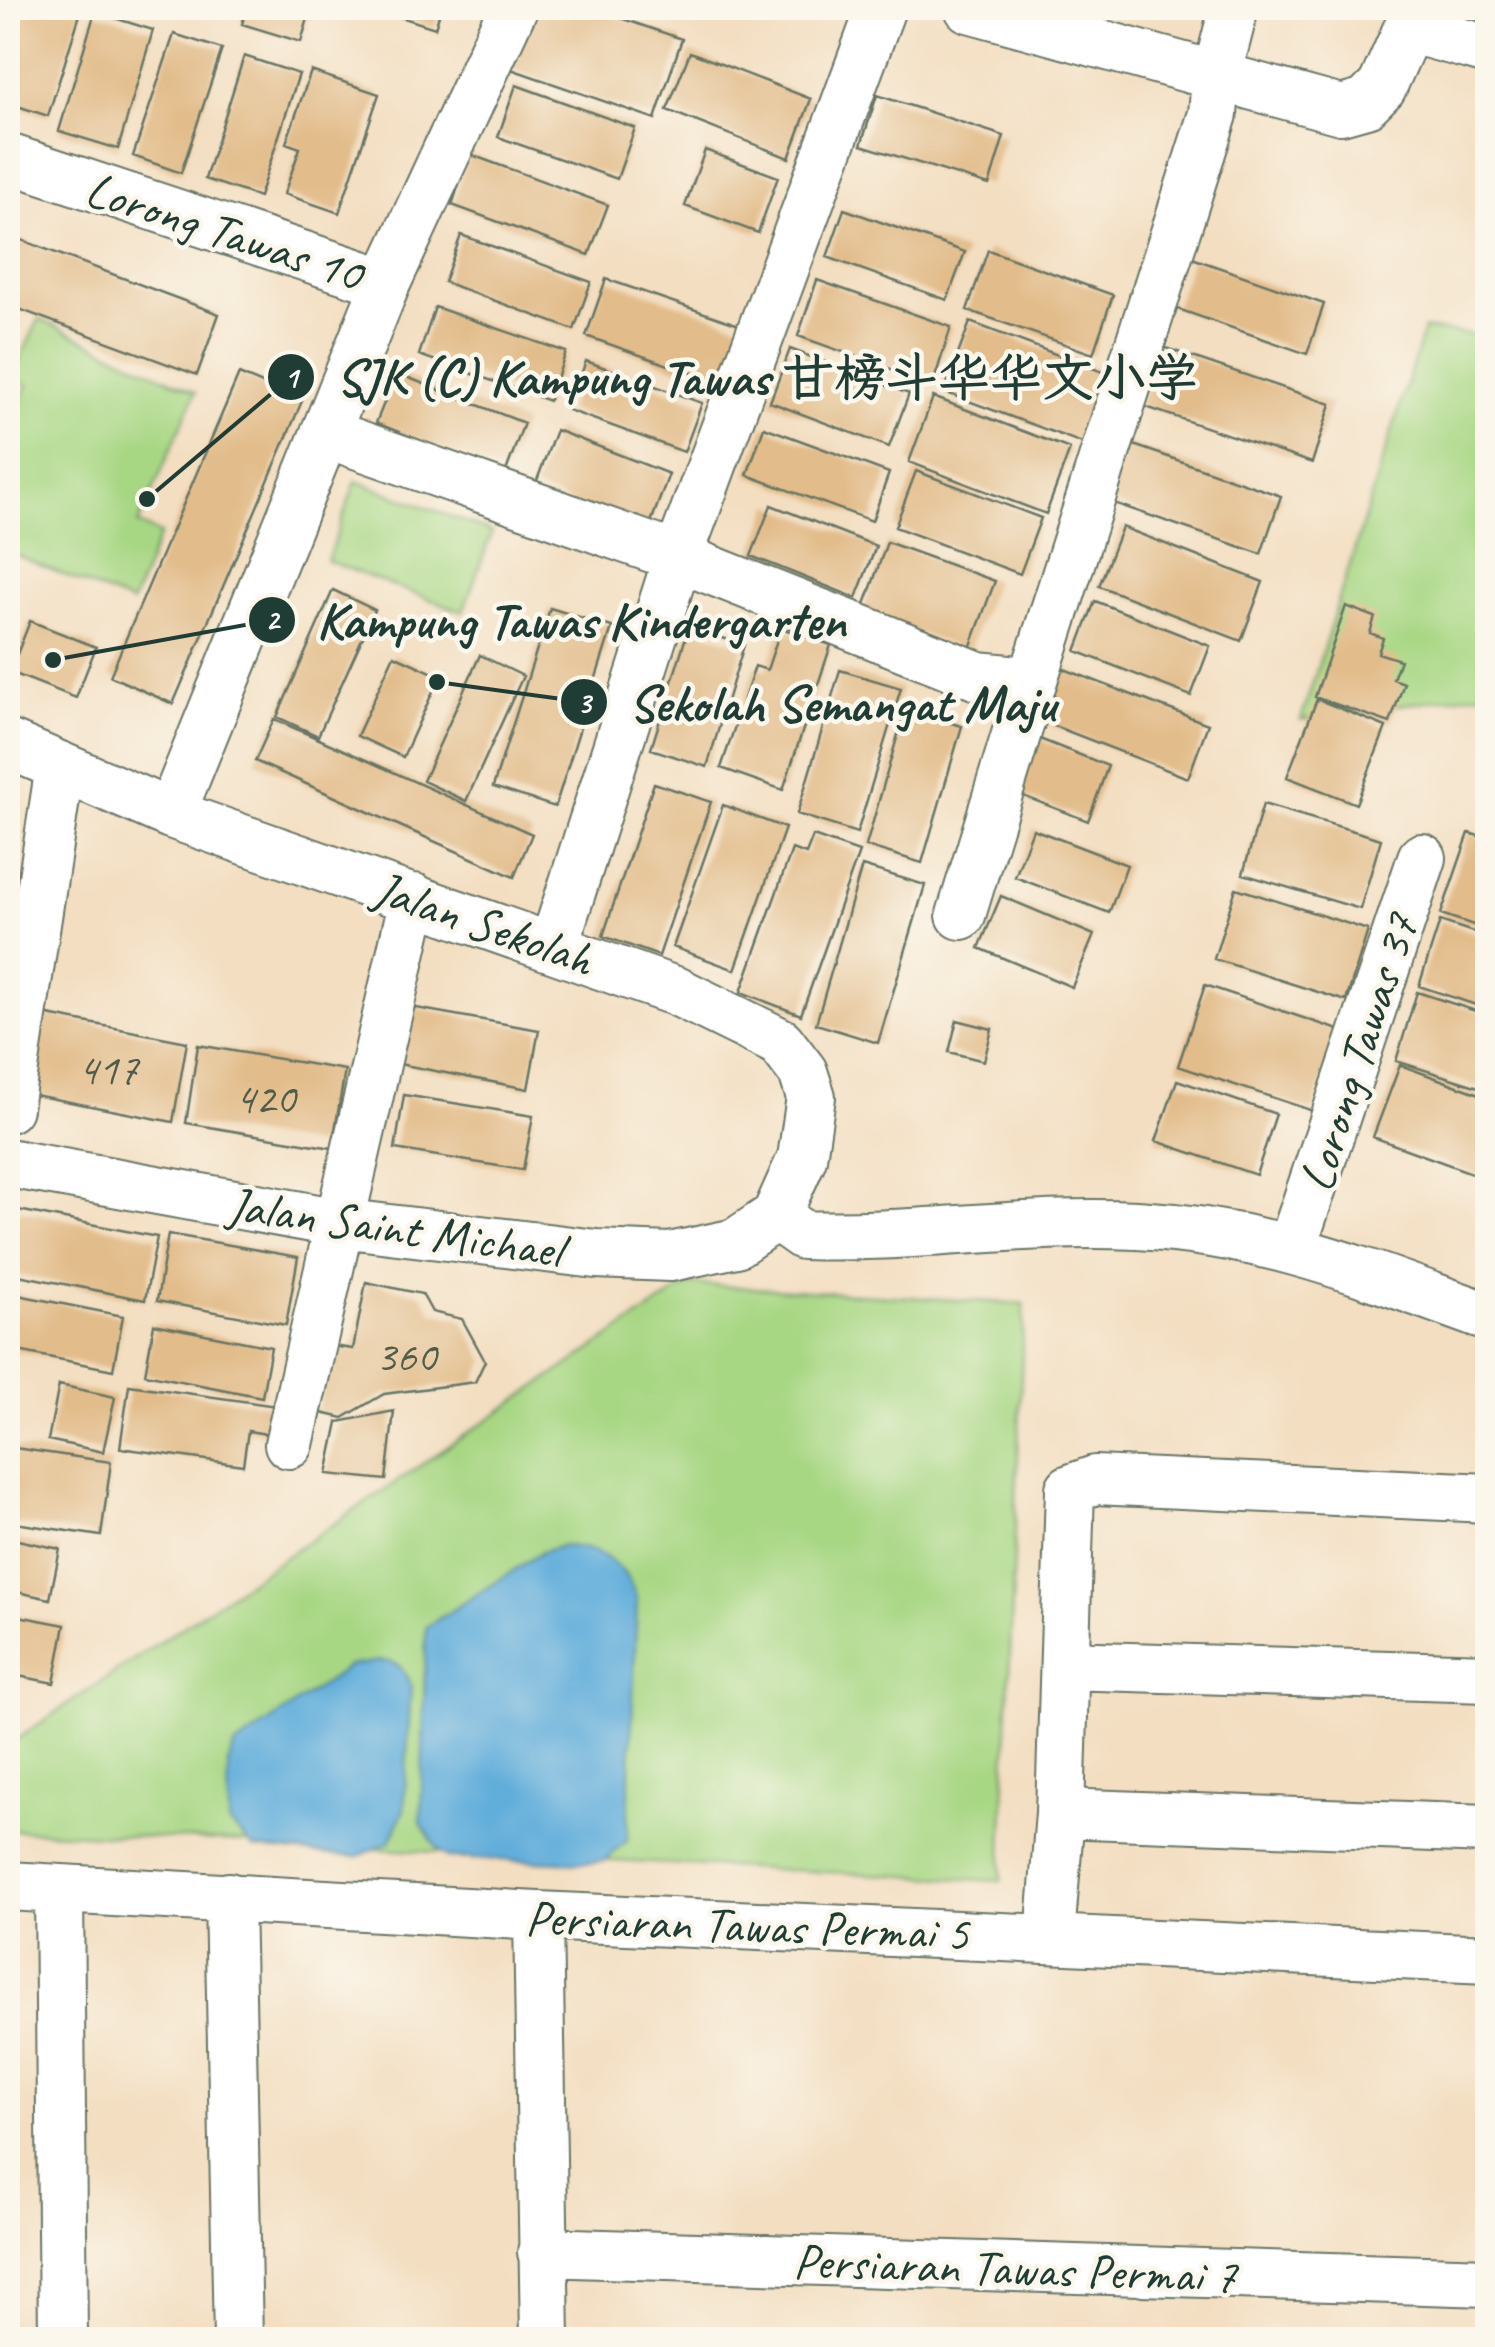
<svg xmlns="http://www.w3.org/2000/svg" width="1495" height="2347" viewBox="0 0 1495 2347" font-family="Caveat,'LXGW WenKai TC',sans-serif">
<rect width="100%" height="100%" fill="#fbf7ec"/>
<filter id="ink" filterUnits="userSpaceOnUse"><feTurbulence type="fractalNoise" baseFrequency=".01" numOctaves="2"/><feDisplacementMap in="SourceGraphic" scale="20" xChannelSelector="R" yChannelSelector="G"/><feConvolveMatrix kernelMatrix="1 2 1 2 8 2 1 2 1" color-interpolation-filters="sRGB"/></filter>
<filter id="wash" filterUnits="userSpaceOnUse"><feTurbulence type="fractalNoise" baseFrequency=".0048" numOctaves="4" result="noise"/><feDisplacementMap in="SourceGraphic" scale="40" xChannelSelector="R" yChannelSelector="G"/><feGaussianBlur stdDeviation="2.25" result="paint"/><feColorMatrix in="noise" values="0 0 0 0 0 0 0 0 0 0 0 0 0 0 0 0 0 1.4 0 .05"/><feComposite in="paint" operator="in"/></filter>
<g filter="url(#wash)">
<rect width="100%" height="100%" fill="#f3dec1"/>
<path fill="#a8d784" stroke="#648a5c" stroke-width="2.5" d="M39 319 196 392 138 524 160 534 132 603 8 552V431L28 385 12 377Z
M1424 329 1487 336V692L1301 720Z
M356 481 492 532 463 612 327 561Z
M688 1284 1024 1304 1001 1881 8 1830V1745Z"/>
<path fill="#62aedb" stroke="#407688" stroke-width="2.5" d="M561 1546C599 1546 629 1565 637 1603L627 1841 605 1861 589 1863 449 1858 438 1850 421 1823 426 1627 542 1552Z
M380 1661C398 1661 404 1668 411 1684L404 1810 390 1842 357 1857 254 1848 229 1823 228 1763 235 1746 349 1666Z"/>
<g id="blocks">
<path fill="#e2bc8a" d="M8 8H82L48 116 8 103Z
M247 8H311L301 42 242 24Z
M372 8H441L435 28Z
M521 8H591L682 39 655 119 502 66Z
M95 12 153 30 118 149 59 131Z
M174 34 222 49 181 173 133 156Z
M690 52 811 99 789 158 667 110Z
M244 56 299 74 259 197 205 179Z
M311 71 379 94 339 213 284 194 300 148 286 143Z
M516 85 635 128 617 179 498 137Z
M877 95 1004 136 989 185 861 145Z
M705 150 778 177 758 233 685 206Z
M469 154 608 205 589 255 452 205Z
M844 209 965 252 947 300 827 257Z
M8 235 219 314 197 375 8 305Z
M461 235 591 282 574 330 444 282Z
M988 250 1113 295 1093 354 967 310Z
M1192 258 1324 304 1307 354 1175 308Z
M606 279 745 327 725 385 586 336Z
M817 280 951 327 933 384 798 336Z
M435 307 566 352 549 401 419 355Z
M970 322 1111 375 1085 444 944 392Z
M1160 346 1331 404 1312 463 1140 405Z
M790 349 909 394 889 447 770 402Z
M586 361 702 403 684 452 568 410Z
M396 373 524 423 505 474 376 423Z
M239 374 302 401 173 704 110 676Z
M933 397 1070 449 1046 514 909 462Z
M764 427 889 473 872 521 747 475Z
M556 430 669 474 647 533 534 488Z
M1125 442 1281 496 1261 554 1105 500Z
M916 471 1041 518 1020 574 895 527Z
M771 505 876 546 856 598 751 556Z
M1122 527 1263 582 1241 641 1099 586Z
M887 542 995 581 969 651 862 613Z
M333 590 375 610 318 736 277 717Z
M1095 601 1210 646 1191 696 1076 651Z
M1346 606 1375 617 1370 633 1383 638 1378 653 1400 660 1393 679 1404 683 1390 723 1315 697Z
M550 608 612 627 555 807 493 787Z
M30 621 96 647 76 698 10 672Z
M689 627 744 645 707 767 651 749Z
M781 628 831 645 783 790 721 768 755 666 767 670Z
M394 655 440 676 403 757 357 736Z
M480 655 523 676 466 801 423 781Z
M1051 664 1208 724 1188 778 1031 717Z
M840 670 901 688 857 833 797 814Z
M1317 699 1386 727 1356 804 1287 777Z
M905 710 962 726 922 863 866 846Z
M274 719 532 834 514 877 255 761Z
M1027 734 1108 766 1088 821 1005 789Z
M654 783 711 802 659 956 603 936Z
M1263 804 1381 839 1360 909 1243 874Z
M723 805 785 828 735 970 673 947Z
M1033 829 1127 865 1109 913 1015 877Z
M1469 833 1488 839V930L1441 914Z
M813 836 859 852 801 1015 741 992 792 849 806 854Z
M862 866 925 885 878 1043 816 1024Z
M1236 888 1368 930 1346 1001 1214 959Z
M1001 896 1094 935 1072 987 979 948Z
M1440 921 1488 937V1009L1419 986Z
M1205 985 1339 1030 1313 1111 1178 1066Z
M1417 992 1488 1015V1090L1396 1061Z
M405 1006 539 1030 528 1089 394 1063Z
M43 1014 187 1042 173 1122 29 1094Z
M957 1020 992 1029 984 1061 949 1052Z
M198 1045 345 1070 332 1148 186 1123Z
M1400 1065 1488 1097V1179L1373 1137Z
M1177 1080 1276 1114 1256 1175 1156 1141Z
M404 1095 533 1116 523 1170 395 1149Z
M8 1208 157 1237 145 1300 8 1273Z
M168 1234 298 1257 286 1325 157 1301Z
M366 1282 422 1294 432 1312 462 1319 485 1361 475 1382 384 1394 343 1418 317 1412 332 1346 353 1349Z
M8 1293 123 1316 113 1370 8 1349Z
M154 1324 271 1347 262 1397 145 1374Z
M59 1385 115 1397 103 1452 48 1440Z
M129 1385 277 1406 273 1435 248 1431 243 1465 120 1448Z
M394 1411 386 1480 327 1474 338 1422Z
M8 1447 111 1462 101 1536 8 1522Z
M8 1538 60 1549 50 1599 8 1590Z
M8 1614 65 1625 54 1683 8 1674Z"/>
</g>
</g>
<g filter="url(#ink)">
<use href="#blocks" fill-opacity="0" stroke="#697565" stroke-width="2.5"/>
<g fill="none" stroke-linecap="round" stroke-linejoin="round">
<g stroke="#697565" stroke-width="52">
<path id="minor" d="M969 8 1341 110 1366 103 1382 87 1417 8
M1411 29 1488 50
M8 158 386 283
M325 433 678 557 978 676 1009 679 1030 689 1213 114 1216 78 1234 8
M8 744 171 814 678 992 780 1042 803 1072 811 1097 802 1158 776 1216 736 1243 670 1257 596 1254 340 1223 8 1163
M171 814 386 283 513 8
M961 915 1030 689
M554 945 678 557 881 8
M8 1108 60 766
M776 1216 803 1235C914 1239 1026 1219 1137 1225 1269 1232 1365 1273 1488 1317
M1292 1247 1422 858
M289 1444 414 898
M1065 1665 1488 1678
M1060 1813 1488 1829
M8 1886 538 1916 1488 1959
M59 1889 63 2340
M229 1897 238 2340
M538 1916 545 2340
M1050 1937 1060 1813 1070 1489 1095 1480 1488 1498
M542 2252 1488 2282"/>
</g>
<use href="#minor" stroke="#fff" stroke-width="48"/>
</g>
</g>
<g text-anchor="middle" stroke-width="9" stroke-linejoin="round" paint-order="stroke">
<g font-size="45" fill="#505d4a">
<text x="108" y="1084">417</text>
<text x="265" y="1113">420</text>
<text x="406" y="1371">360</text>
</g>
<g font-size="50" fill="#1f3d34" stroke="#fbf7ec">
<text transform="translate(225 230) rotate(18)" y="18">Lorong Tawas 10</text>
<text transform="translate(484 922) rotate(19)" y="18">Jalan Sekolah</text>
<text transform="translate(1357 1052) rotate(-72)" y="18">Lorong Tawas 37</text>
<text transform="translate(395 1226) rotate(8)" y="18">Jalan Saint Michael</text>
<text transform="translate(747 1924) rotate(2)" y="18">Persiaran Tawas Permai 5</text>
<text transform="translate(1015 2267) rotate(2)" y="18">Persiaran Tawas Permai 7</text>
</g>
</g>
<path fill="none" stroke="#1f3d34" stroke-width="4" d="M147 499L291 377M53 660L272 620M437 682L584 702"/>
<g fill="#1f3d34" stroke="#fbf7ec" stroke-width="4">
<circle cx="147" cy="499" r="10"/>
<circle cx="53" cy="660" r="10"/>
<circle cx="437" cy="682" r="10"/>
<circle cx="291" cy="377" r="25"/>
<circle cx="272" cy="620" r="25"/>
<circle cx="584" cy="702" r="25"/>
</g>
<g font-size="30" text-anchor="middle" font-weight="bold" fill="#fff">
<text x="291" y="387">1</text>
<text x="272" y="630">2</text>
<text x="584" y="713">3</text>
</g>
<g font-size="52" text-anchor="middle" font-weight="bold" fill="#1f3d34" stroke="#fbf7ec" stroke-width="9" stroke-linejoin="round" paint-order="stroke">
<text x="767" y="395">SJK (C) Kampung Tawas 甘榜斗华华文小学</text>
<text x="581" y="638">Kampung Tawas Kindergarten</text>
<text x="842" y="721">Sekolah Semangat Maju</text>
</g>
<rect width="1495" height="2347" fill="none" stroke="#fbf7ec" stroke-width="40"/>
</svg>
